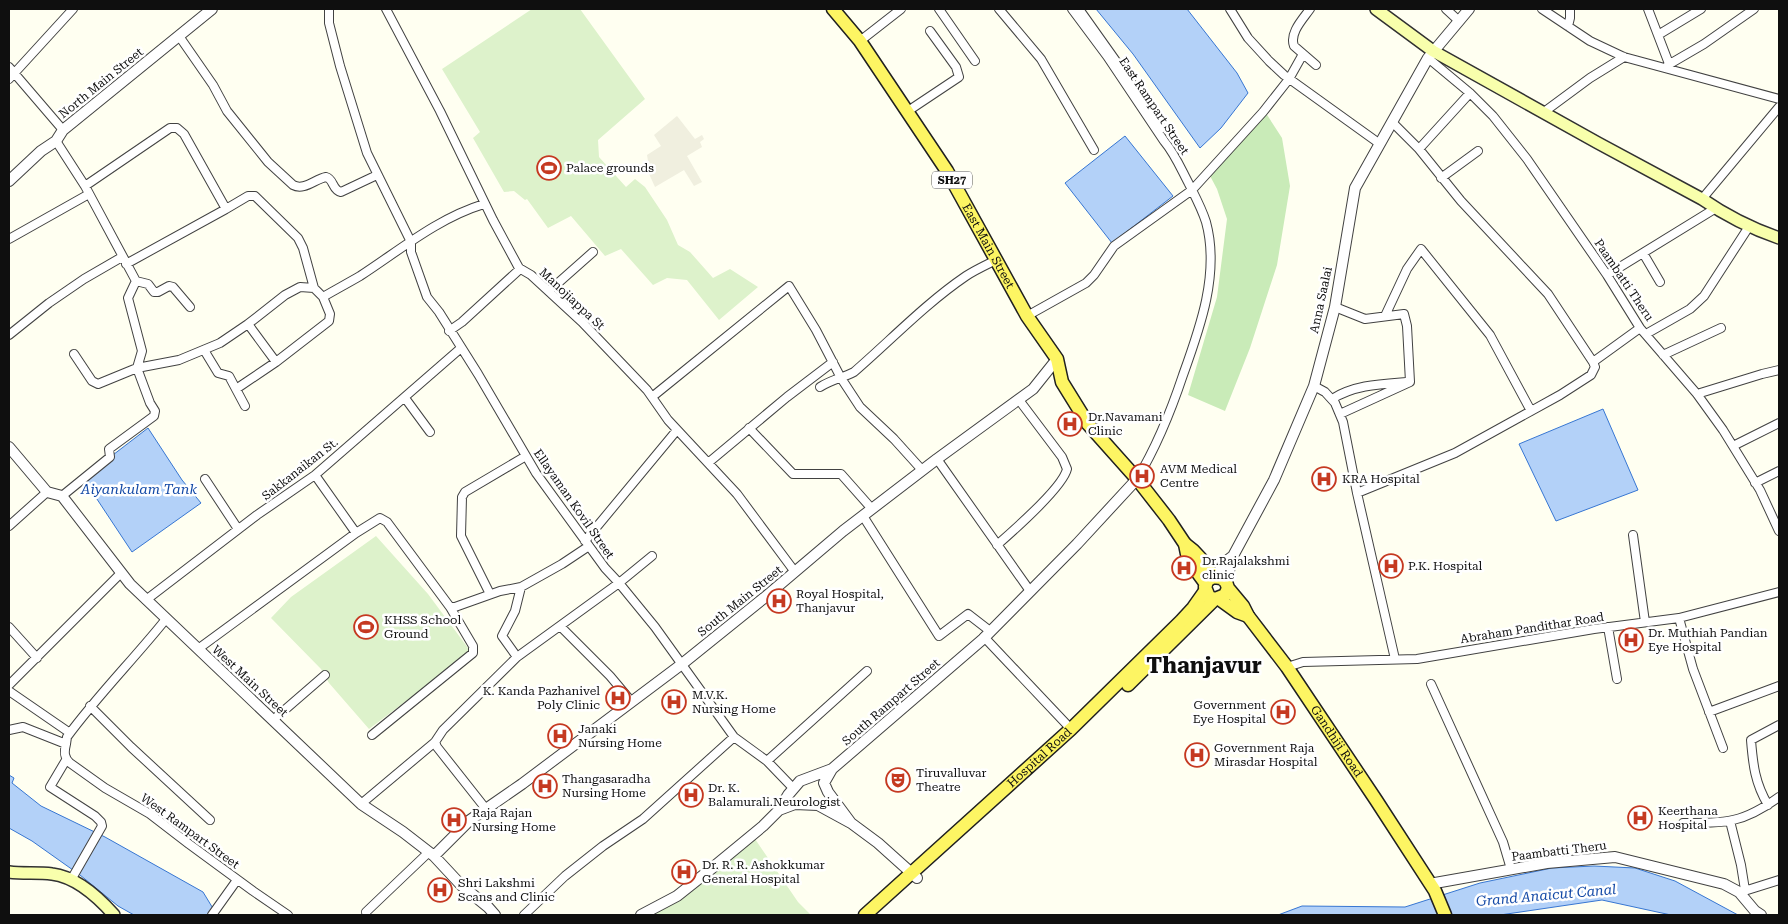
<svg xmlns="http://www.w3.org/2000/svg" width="1788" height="924" viewBox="0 0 1788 924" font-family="'Roboto Serif',serif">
<rect width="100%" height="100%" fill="#fffff1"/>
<path fill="#c9ebb8" d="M1262 107 1282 138 1290 186 1277 265 1250 348 1225 411 1188 395 1217 297 1227 219 1217 189 1209 174Z"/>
<path fill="#ddf2cb" d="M532 9H580L645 99 598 140 599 157 626 187 635 179 645 187 667 220 678 245 690 252 713 278 730 269 758 287 719 320 687 280 667 278 653 285 621 249 605 256 571 216 548 228 527 199 525 200 514 191 504 192 473 138 480 132 442 69Z
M376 536 428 594 471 652 369 729 329 683 321 669 271 618 291 597Z
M753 836 798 902 811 915H649Z"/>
<path fill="#f0efdf" d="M677 116 695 139 702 135 704 139 700 142 702 147 687 156 702 182 694 186 684 170 655 187 645 165 648 161 647 155 661 146 654 135Z"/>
<path fill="#b3d1f8" stroke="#3776d2" d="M1096 9H1187L1237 73 1248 93 1221 128 1200 148 1133 54Z
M1125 136 1173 196 1112 243 1065 183Z
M1603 409 1638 490 1556 521 1519 444Z
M148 428 182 480 201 503 132 552 83 478Z
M9 775 14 778 12 783 41 806 105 837 203 892 217 915H134L118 906 80 875 32 841 9 828Z
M1594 866 1635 868 1675 881 1738 915H1671L1602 900 1500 915H1278L1302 906 1405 907 1480 883 1552 868Z"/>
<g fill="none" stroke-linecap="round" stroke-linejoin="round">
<g stroke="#424242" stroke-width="10">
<path id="minor" d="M329 9V23L340 66 367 153 411 242V252L427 297 439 312 478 374 536 473 605 568 619 583 655 627 734 737 643 819 603 846 565 876 524 915
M386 9 440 111 493 220 519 268 531 275 582 322 647 390 668 420 737 494 795 572
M939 9 975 61
M999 9 1041 59 1094 150
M1072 9 1107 56 1164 141C1175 154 1181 169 1189 184 1195 196 1202 209 1206 222 1220 273 1200 328 1183 375 1171 411 1157 446 1137 479
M1079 9 1150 109 1162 128
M1230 9 1248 38 1269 61 1284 75 1380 144
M1310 9C1303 19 1289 33 1294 46L1316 65
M1446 9 1459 21
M1542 9 1590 41 1624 57 1779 99
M1648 9 1671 69
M1568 26 1570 18V9
M1658 35 1701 9
M179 36 213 85 227 111 268 162 293 185C304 191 315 179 326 177 334 179 332 190 341 192L377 175
M860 41 901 9
M1428 58 1470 93 1493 116 1527 159 1607 275 1640 328 1697 394 1723 430 1760 490 1779 531
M1668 65 1704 44 1754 9
M9 67 63 130
M9 79 73 9
M1470 93 1419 149 1461 201 1548 294 1593 362
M908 111 959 77 956 67 930 31
M1544 112 1590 78 1624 57
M1392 122 1419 149
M56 141 85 186 136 281 128 298 142 351 137 368 150 403 155 411 154 416 109 449 110 457 62 496
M1441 178 1478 151
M85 186 170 128H177L184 134 226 209 126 264
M1702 199 1779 107
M226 209 248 196H255L298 238 303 248 314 288
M9 239 89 194
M1643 253 1660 282
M1607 275 1716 208
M136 281 148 284 154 292H158L169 286 173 287 190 307
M549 291 593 252
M1335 307 1365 319 1404 314 1407 326 1410 382 1340 414
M1027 316 1086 283 1094 275 1114 246 1192 190 1263 112 1289 79 1303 54
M1385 316 1407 269 1421 249 1490 335 1531 411
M248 324 285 295 300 287 314 288 323 297
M449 331 462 322 520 269
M1646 334 1690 309 1704 296 1750 225
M9 335 49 303 84 279 122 257
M204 350 218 373 229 376 245 406
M74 354 92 381 98 384 137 368 179 360 220 343 248 324 276 362 329 321 330 314 323 297C335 290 348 283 360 276 400 250 438 218 484 204
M1663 355 1721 328
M1314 386 1325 392 1335 403 1343 422 1357 493 1395 659
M820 387C831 380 842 378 854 372 891 340 925 304 966 276 975 270 986 265 996 260
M236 389 276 362
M1697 394 1762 374 1779 370
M652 397 789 286 816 330 841 378 860 407 894 439 922 470
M405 398 430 432
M1332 399C1354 385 1380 384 1406 382
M749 428 793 474H841L872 509
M1733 446 1779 423
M937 459 1030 591
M708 463 787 397 833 362
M315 475 356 533
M205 479 238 529
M1755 483 1779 471
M1357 493 1455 453 1560 395 1591 375 1595 367 1593 362 1640 328
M863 516 939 636 968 614 990 631
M9 526 47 492
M1633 535 1645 622
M585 541 677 430
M997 545C1013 531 1063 487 1067 469L1062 457 1019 400
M490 594 461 536 462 497 465 492 526 456
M146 600 257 515 315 475 461 348
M1679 618 1693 669 1723 748
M560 626 610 676 631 701
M9 627 37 658
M1608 627 1617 679
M984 637 1071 729
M198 649 356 533 380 518 387 522 450 607H455L500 591 521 587 562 564 589 546
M517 657 502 636 515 611 521 587
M1287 667 1303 662 1417 659 1594 629 1679 618 1779 592
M1431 684 1503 842 1511 869
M9 685 120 574
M9 691 70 733
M90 706 131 747 210 820
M1709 712 1779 686
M273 720 325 675
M9 730 23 727 66 744C64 752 64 758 70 763L105 788 150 814 189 844 253 891 288 915
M372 735 473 653V646L450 607
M734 737 767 761 793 788
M435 742 437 747 486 809
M66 744 67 737C97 696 134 659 166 619
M66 760 50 787 95 816 101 822 102 826 71 880
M767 761 867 671
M361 804 435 742 443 730 517 657 619 583 652 556
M1768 805C1755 783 1753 765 1751 740L1779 725
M1730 821 1741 865 1745 890
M1683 823C1727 823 1743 823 1779 797
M1741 892 1779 880
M366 912 429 852
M212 915 237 880"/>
</g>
<g stroke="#424242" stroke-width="12">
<path id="tertiary" d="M9 181 41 151 56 141 63 130 212 9
M9 447 47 492 62 496 130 584 361 804 403 832 434 856 461 885 488 907 495 915
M1216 576 1225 562 1233 556
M1226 582 1233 556 1274 480 1314 386 1335 307 1355 188 1428 58 1469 9
M832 769 824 783 828 792 851 823
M779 810 795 804 818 805 851 823 878 843 917 878
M434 856 470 820 522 784 682 664 764 598 843 531 937 459 1033 389 1057 359
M1435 883 1547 863 1615 857 1724 884 1739 892 1755 911 1761 915
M641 915 677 896 711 869 763 826 779 810 788 795 800 781 832 769 983 639 1077 544 1137 479"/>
</g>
<g stroke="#313131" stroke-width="14">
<path id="secondary" d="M1376 9 1433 51 1598 143 1702 199C1725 215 1753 229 1779 238
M9 872C23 874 38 872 52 874 77 877 99 898 114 915"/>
</g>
<g stroke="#202020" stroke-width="15">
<g id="primary">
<path id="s1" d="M833 9 860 41 947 171 1027 316 1057 359 1062 382 1088 424 1137 479 1169 520 1185 544 1187 554 1192 565 1206 584"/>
<path d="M1185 544C1198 553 1205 563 1213 577"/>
<path id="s2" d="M1228 588 1225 595 1215 599 1209 597 1205 587 1207 581 1213 577 1221 578 1226 582 1228 588 1243 606 1248 616 1287 667 1376 800 1435 891 1445 915"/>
<path d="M1219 599 1237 612 1248 616"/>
<path d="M1128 685 1215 599"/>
<path id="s3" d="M865 915 1071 729 1181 621 1193 608 1205 591"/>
</g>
</g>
<use href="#minor" stroke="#fff" stroke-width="8"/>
<use href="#tertiary" stroke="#fff" stroke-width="10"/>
<use href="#secondary" stroke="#f8ffac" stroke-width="11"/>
<use href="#primary" stroke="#fdf563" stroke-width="12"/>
</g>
<defs>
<g id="stadium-ring" transform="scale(1.25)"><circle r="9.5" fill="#fff" stroke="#c53921" stroke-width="1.5"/><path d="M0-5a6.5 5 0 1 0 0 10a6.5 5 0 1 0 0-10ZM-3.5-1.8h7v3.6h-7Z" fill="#c53921"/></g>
<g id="hospital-ring" transform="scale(1.25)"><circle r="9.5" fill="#fff" stroke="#c53921" stroke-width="1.5"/><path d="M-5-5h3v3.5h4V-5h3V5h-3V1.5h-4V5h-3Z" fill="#c53921"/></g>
<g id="theatre-ring" transform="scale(1.25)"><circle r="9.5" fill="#fff" stroke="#c53921" stroke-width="1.5"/><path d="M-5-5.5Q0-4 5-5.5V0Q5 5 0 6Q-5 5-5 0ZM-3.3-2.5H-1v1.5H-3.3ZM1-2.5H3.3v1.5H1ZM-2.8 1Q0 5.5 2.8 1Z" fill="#c53921"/></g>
</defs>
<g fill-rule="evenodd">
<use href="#stadium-ring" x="549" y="168"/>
<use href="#hospital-ring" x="1070" y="424"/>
<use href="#hospital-ring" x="1142" y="476"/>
<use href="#hospital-ring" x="1324" y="479"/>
<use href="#hospital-ring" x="1391" y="566"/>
<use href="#hospital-ring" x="1184" y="568"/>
<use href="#hospital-ring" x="779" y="601"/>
<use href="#stadium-ring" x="366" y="627"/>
<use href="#hospital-ring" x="1631" y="640"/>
<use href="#hospital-ring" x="618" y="698"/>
<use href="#hospital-ring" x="674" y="702"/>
<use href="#hospital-ring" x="1283" y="712"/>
<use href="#hospital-ring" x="560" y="736"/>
<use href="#hospital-ring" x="1197" y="755"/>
<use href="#theatre-ring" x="898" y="780"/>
<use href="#hospital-ring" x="545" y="786"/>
<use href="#hospital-ring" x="691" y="795"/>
<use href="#hospital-ring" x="1640" y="818"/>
<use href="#hospital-ring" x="454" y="820"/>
<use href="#hospital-ring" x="684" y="872"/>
<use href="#hospital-ring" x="440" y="890"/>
</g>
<g text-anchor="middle" stroke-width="5" stroke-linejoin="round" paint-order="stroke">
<rect fill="#fff" stroke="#575757" stroke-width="1" x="932" y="171.5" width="40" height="17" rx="4"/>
<g font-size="11" font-weight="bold" fill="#0f0f0f">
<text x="952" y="184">SH27</text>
</g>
<g font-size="12" fill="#0f0f0f" stroke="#fff">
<text transform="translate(101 83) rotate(-39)" y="4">North Main Street</text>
<text transform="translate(1154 106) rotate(56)" y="4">East Rampart Street</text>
<text dy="4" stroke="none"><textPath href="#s1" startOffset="284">East Main Street</textPath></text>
<text transform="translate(1624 280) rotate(56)" y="4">Paambatti Theru</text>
<text transform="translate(572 299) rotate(43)" y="4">Manojiappa St</text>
<text transform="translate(1321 300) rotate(-78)" y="4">Anna Saalai</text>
<text transform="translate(300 469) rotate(-38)" y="4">Sakkanaikan St.</text>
<text transform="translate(574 504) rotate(55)" y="4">Ellayaman Kovil Street</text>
<text transform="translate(740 601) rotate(-39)" y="4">South Main Street</text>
<text transform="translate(1532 628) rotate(-9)" y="4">Abraham Pandithar Road</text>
<text transform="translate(250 681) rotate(43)" y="4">West Main Street</text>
<text transform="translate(891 702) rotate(-41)" y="4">South Rampart Street</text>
<text dy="4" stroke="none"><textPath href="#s2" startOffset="258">Gandhiji Road</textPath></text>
<text dy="4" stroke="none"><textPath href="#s3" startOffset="235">Hospital Road</textPath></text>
<text transform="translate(190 831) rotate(36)" y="4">West Rampart Street</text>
<text transform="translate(1559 851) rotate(-7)" y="4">Paambatti Theru</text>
</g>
<g font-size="12" fill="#0f0f0f" stroke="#fff" text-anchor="start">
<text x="566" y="172">Palace grounds</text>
<text x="1088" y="421">Dr.Navamani<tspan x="1088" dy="14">Clinic</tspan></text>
<text x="1160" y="473">AVM Medical<tspan x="1160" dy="14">Centre</tspan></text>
<text x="1342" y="483">KRA Hospital</text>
<text x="1202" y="565">Dr.Rajalakshmi<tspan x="1202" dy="14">clinic</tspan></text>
<text x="1408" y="570">P.K. Hospital</text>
<text x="796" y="598">Royal Hospital,<tspan x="796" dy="14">Thanjavur</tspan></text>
<text x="384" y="624">KHSS School<tspan x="384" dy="14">Ground</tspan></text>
<text x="1648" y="637">Dr. Muthiah Pandian<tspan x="1648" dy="14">Eye Hospital</tspan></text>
<text x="600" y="695" text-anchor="end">K. Kanda Pazhanivel<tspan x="600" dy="14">Poly Clinic</tspan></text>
<text x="692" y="699">M.V.K.<tspan x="692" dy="14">Nursing Home</tspan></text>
<text x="1266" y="709" text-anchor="end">Government<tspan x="1266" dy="14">Eye Hospital</tspan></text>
<text x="578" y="733">Janaki<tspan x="578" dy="14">Nursing Home</tspan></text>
<text x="1214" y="752">Government Raja<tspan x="1214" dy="14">Mirasdar Hospital</tspan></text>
<text x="916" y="777">Tiruvalluvar<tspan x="916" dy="14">Theatre</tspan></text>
<text x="562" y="783">Thangasaradha<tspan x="562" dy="14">Nursing Home</tspan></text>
<text x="708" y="792">Dr. K.<tspan x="708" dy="14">Balamurali.Neurologist</tspan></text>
<text x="1658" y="815">Keerthana<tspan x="1658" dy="14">Hospital</tspan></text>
<text x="472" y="817">Raja Rajan<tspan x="472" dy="14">Nursing Home</tspan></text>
<text x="702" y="869">Dr. R. R. Ashokkumar<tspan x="702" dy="14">General Hospital</tspan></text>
<text x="458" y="887">Shri Lakshmi<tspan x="458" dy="14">Scans and Clinic</tspan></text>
</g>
<g font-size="14" font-style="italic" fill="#1349a6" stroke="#fff">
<text x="139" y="494">Aiyankulam Tank</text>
<text transform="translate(1546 895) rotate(-5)" y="5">Grand Anaicut Canal</text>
</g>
<g font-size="22" font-weight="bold" fill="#0f0f0f" stroke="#fff">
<text x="1204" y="673">Thanjavur</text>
</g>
</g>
<rect width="1788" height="924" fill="none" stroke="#0f0f0f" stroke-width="20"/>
</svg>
